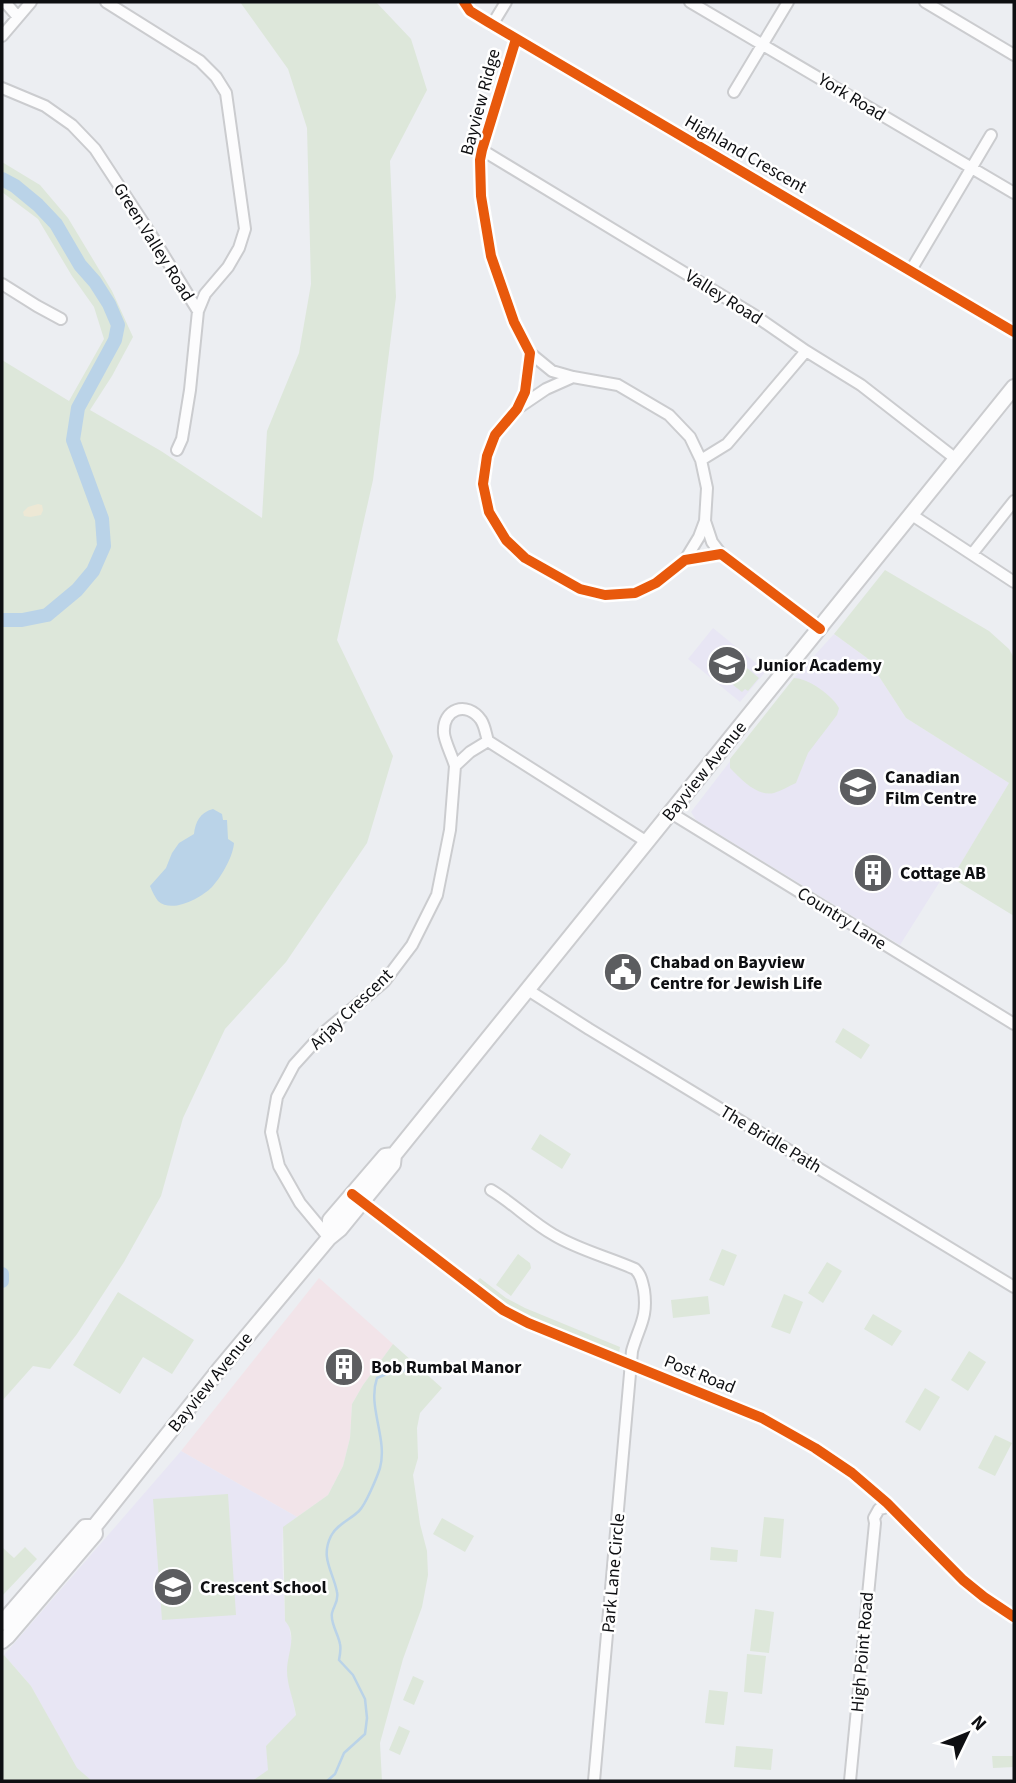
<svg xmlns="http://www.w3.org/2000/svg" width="1016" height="1783" viewBox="0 0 1016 1783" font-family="'Source Sans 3',sans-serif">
<rect width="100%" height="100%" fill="#eceef2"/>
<path fill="#f2e4e9" d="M319 1278 393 1344 363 1385 352 1404 350 1438 343 1466 328 1495 297 1517 181 1451Z"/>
<path fill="#e8e6f4" d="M713 628 766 671 740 702 688 659Z
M834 634 867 658 906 718 1009 783 952 878 944 875 900 945 696 820 691 812 794 678Z
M181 1451 297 1517 283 1528 282 1554 285 1621 289 1626 292 1644 287 1671 296 1716 266 1746 269 1770 252 1781H92L77 1769 31 1686 4 1655Z"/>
<path fill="#dde7da" d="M240 2H376L411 39 427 90 390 161 396 297 373 480 337 640 393 756 367 843 286 962 225 1029 183 1118 161 1196 124 1262 77 1334 50 1369 33 1366 2 1401V360L69 401 104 339 94 307 72 276 38 219 2 192V162L40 185 68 218 112 291 133 337 112 376 90 410 161 451 262 518 267 431 299 353 311 284 307 128 288 69Z
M885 570 989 631 1009 649 1014 658V916L952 878 1009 783 906 718 867 658 834 634Z
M747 668 759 678 748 691 745 689 742 692 733 685Z
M794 678C808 678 833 696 839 708L837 715 808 753 796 783C789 786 781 791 774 793 757 797 741 779 730 768V759Z
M843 1028 870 1045 861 1059 835 1042Z
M540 1134 571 1154 562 1169 531 1149Z
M722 1249 737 1255 724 1286 709 1280Z
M518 1254 530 1263 531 1268 511 1296 496 1285Z
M827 1262 842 1271 823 1303 808 1293Z
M480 1278 506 1298 525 1308 620 1347 619 1353 521 1314 492 1297 476 1282Z
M118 1292 194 1340 172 1374 143 1357 120 1394 73 1365Z
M784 1294 803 1302 790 1334 771 1327Z
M708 1296 710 1314 673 1318 671 1300Z
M873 1314 902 1331 892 1346 864 1329Z
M393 1344 442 1388 420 1413 417 1428 418 1458 413 1475 420 1524 427 1551 428 1575 422 1607 403 1659 380 1743 382 1781H252L268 1770 266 1746 296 1715C294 1701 287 1685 287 1671 287 1654 298 1635 285 1621L283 1527 328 1495 343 1466 350 1438 352 1404 363 1385Z
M969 1351 986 1362 968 1391 951 1380Z
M925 1388 940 1397 920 1431 905 1422Z
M995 1435 1012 1443 995 1476 978 1468Z
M228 1494 236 1615 162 1620 153 1499Z
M764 1517 784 1519 781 1558 760 1556Z
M442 1518 474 1536 465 1552 433 1534Z
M2 1547 14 1558 25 1547 37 1559 2 1596Z
M711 1547 738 1550 737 1562 710 1560Z
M755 1609 774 1612 769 1653 750 1651Z
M747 1654 766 1656 762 1694 744 1692Z
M4 1655 31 1686 77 1768 92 1781H2V1657Z
M413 1676 424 1681 414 1705 403 1700Z
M709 1690 728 1692 724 1725 705 1723Z
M399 1726 410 1731 400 1755 389 1750Z
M736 1746 773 1749 771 1770 734 1767Z
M992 1756H1014V1767L993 1768Z"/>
<path fill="#ede8d5" d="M38 504 42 505 43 510 41 515 30 517 24 516 23 512 28 507Z"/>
<path fill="#bad3e8" d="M213 809 222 814 223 820H227L228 839 234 843C233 857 221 877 212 887 201 898 172 914 158 901 155 897 152 891 150 886L166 868 172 853 179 843 194 834C195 823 200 812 213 809Z"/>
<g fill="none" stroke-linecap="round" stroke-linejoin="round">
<path stroke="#bad3e8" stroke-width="2.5" d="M327 1781 335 1774 344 1753 365 1734 367 1718 365 1699 353 1675 339 1660C340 1655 341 1648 340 1644 338 1633 330 1623 332 1613 334 1605 339 1601 337 1592 333 1571 320 1558 331 1536 337 1524 350 1520 359 1511 366 1504 377 1477 380 1468 388 1438 367 1407 377 1378L389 1373 398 1374 410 1367"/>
<path stroke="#bad3e8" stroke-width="14" d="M2 179 15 186 38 205 56 224 80 265 95 282 109 304 118 325 115 340 78 408 73 440 102 519 104 546 93 571 77 590 47 615 22 620H2
M2 1274V1281"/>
<g stroke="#cbcccf" stroke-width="14">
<path id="minor" d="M5 2 17 16
M106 2 200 61 216 77 226 93 245 229 239 248 228 267 205 294 198 311
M464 2 470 11 488 22 1014 332
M690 2 1014 193
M925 2 1014 55
M492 25 506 2
M2 36 31 2
M516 39 482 150 480 160 481 196 491 256 514 322 530 353 525 392 517 409 495 435 487 456 483 484 489 512 506 540 525 558 580 589 605 595 635 593 656 583 685 560 721 554 820 629
M2 88 45 106 72 125 95 149 150 233 198 311 190 390 182 439 177 450
M734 92 788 2
M482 150 754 315 806 351 861 385 956 459
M911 270 991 135
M2 284 37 306 61 319
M530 353 552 371 573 377 618 385 669 415 690 437 701 460 707 488 705 521 712 542 721 554
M518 408 546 389 573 377
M701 460 727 444 806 351
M912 515 1014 582
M972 554 1014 501
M685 560 699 537 705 521
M455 766C453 758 444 740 444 733 442 709 467 700 481 720 485 726 486 735 488 741L647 842
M671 813 1014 1024
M528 990 589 1029 1014 1287
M491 1190C513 1203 531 1222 554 1235 579 1250 608 1257 635 1269 641 1275 642 1281 644 1290 648 1318 639 1326 632 1351L594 1781
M357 1198 503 1310 528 1323 762 1418 815 1448 852 1473 887 1503 963 1580 984 1597 1014 1617
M329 1238 300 1203 279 1166 271 1132 277 1097 294 1065 323 1033 384 982 412 945 437 895 450 830 455 766 470 752 488 741
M850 1781 875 1523 874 1518 879 1509 884 1508 887 1503"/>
</g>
<g stroke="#cbcccf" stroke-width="18">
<path id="major" d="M329 1238 330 1220 385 1156 394 1155
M2 1623 85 1527H94
M2 1641 8 1636 95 1534 94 1527 218 1371 329 1238 340 1229 393 1164 394 1155 1014 387"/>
</g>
<use href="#minor" stroke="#fcfcfd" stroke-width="10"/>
<use href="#major" stroke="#fcfcfd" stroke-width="14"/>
<g stroke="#fff" stroke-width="15">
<path id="cycleway" d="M464 2 470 11 488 22 1014 332
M516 39 482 150 480 160 481 196 491 256 514 322 530 353 525 392 517 409 495 435 487 456 483 484 489 512 506 540 525 558 580 589 605 595 635 593 656 583 685 560 721 554 820 629
M352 1194 503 1310 528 1323 762 1418 815 1448 852 1473 887 1503 963 1580 984 1597 1014 1617"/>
</g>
<use href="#cycleway" stroke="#e8590c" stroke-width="10"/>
</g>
<defs>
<g id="school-disc" transform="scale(2.0125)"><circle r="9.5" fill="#5c5d60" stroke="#fff"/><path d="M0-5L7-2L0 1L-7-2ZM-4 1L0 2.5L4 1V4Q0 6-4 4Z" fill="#fff"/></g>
<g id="university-disc" transform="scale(2.0125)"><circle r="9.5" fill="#5c5d60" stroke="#fff"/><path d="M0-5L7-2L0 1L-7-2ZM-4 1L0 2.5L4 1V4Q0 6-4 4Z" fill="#fff"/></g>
<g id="building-disc" transform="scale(2.0125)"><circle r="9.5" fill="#5c5d60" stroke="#fff"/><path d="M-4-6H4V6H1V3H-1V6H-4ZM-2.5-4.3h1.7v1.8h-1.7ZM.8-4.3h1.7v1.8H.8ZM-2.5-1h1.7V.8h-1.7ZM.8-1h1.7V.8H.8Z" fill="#fff"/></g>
<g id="civic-disc" transform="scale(2.0125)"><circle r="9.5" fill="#5c5d60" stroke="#fff"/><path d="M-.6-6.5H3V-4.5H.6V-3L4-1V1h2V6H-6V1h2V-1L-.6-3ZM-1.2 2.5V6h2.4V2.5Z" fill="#fff"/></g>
</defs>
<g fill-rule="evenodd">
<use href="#school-disc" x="727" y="665"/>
<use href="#university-disc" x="858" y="787"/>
<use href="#building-disc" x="873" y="873"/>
<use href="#civic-disc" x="623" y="972"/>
<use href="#building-disc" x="344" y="1367"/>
<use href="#school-disc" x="173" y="1587"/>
</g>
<g text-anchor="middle" stroke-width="5" stroke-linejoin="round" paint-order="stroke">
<g font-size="18" fill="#0e0f12" stroke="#fff">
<text transform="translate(852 97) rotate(31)" y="6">York Road</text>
<text transform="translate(480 102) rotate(-75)" y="6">Bayview Ridge</text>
<text transform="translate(746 154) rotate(30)" y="6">Highland Crescent</text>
<text transform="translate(154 242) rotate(58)" y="6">Green Valley Road</text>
<text transform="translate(724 297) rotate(32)" y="6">Valley Road</text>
<text transform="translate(704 771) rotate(-51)" y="6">Bayview Avenue</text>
<text transform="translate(842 918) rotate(32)" y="6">Country Lane</text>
<text transform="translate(351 1009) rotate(-44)" y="6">Arjay Crescent</text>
<text transform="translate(771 1139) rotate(31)" y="6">The Bridle Path</text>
<text transform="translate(700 1374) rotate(22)" y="6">Post Road</text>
<text transform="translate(210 1382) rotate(-51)" y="6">Bayview Avenue</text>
<text transform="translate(613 1573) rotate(-85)" y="6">Park Lane Circle</text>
<text transform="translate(862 1652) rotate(-85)" y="6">High Point Road</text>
</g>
<g font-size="18" font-weight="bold" fill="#0e0f12" stroke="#fff" text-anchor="start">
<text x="754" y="671">Junior Academy</text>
<text x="885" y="783">Canadian<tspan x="885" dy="21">Film Centre</tspan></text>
<text x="900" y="879">Cottage AB</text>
<text x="650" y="968">Chabad on Bayview<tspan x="650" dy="21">Centre for Jewish Life</tspan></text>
<text x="371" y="1373">Bob Rumbal Manor</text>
<text x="200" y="1593">Crescent School</text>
</g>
</g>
<rect width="1016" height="1783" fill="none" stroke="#0e0f12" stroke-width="7"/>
<g transform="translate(967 1734) rotate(47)" stroke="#ffffff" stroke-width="5" paint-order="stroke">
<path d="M0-5L12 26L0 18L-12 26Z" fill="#0e0f12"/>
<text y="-10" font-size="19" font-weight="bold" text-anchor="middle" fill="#0e0f12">N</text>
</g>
</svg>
